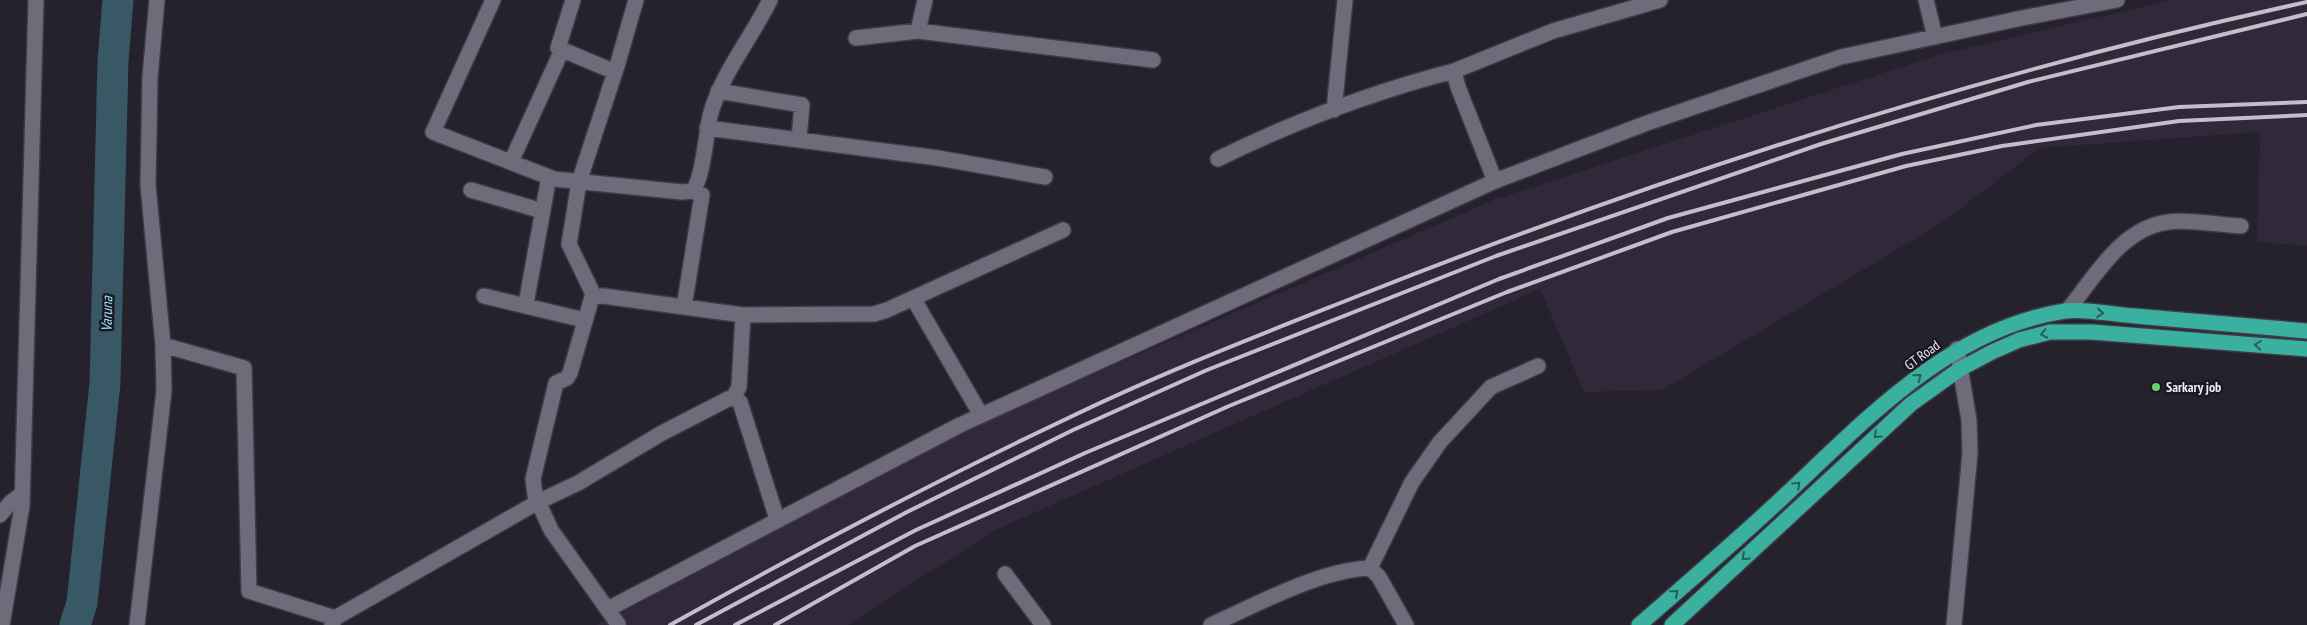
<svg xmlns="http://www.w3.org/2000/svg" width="2307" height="625" viewBox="0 0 2307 625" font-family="'PT Sans Narrow',sans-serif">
<rect width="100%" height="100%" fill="#25212d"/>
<path fill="#2f293b" d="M2171 0H2307V246L2257 242 2260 132 2040 148 1940 224 1662 390 1584 392 1540 289 995 530 848 625H596L962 431 1496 199 1938 55Z"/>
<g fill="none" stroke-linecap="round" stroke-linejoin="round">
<path stroke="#375864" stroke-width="31" d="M75 625 82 603 105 383 113 61 118 0"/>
<g stroke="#3f3b45" stroke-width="18">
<path id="street" d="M493 0 433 132 554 179 682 192 692 191 702 195 684 307
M573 0 558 48 615 72
M1926 0 1935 37
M918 31 1153 60
M856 38 918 31 925 0
M1454 71 1553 31 1660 0
M718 91 802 105 799 139
M1334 110 1345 0
M707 128 938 158 1045 177
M1218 159C1293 122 1373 92 1454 71L1458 87 1495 181
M511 162 562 50
M471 190 542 211
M692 191C703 181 706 133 710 116 721 74 751 39 770 0
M484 296 584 320
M594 296 569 244 579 182 617 66 636 0
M913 298 981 415
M526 304 548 182 554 179
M2067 311C2095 277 2121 228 2168 222 2188 219 2220 225 2241 226
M163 345 244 368 249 591 335 618
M733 398 739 387 743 315
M0 515 11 502 22 494
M1370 568 1412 482 1440 442 1491 387 1538 366
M1005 574 1043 625
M608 609 960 425 1495 181 1647 123 1841 57 2022 18 2117 0
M618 624 551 530 535 495 533 479 556 383 567 378 570 373 592 297 603 296 743 315 874 314 887 310 1063 230
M137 625 164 391 163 345 148 185 150 77 157 0
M332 625 335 618 538 502 578 483 662 433 728 399 736 398 740 402 777 519
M1211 625C1258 604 1319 570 1370 568L1379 577 1406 625
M1954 625 1970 453 1969 420 1957 349"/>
</g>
<g stroke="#3f3b45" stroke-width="18">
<path id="secondary" d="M2 625 22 506 36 0"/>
</g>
<g stroke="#3f3b45" stroke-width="18">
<path id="highway" d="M1639 625C1686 584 1734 543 1780 500 1863 423 1947 329 2065 311 2085 308 2115 315 2135 316 2193 321 2250 326 2307 331
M1672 625 1911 404 1960 369 1992 352 2019 340 2050 332H2092L2307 349"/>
</g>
<use href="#street" stroke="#706b7a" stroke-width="15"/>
<use href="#secondary" stroke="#706b7a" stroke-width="15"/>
<use href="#highway" stroke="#3ab09e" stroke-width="15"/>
<path stroke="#c2bfc8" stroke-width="4" d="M670 625C799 553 929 484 1062 421 1160 373 1262 334 1363 294 1669 173 1985 72 2307 2
M696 625 907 512 1073 430 1207 370 1496 256 1821 144 2028 82 2307 14
M735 625 916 530 1085 453 1499 279 1668 218 1902 154 2036 125 2179 107 2307 102
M775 625 915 546 1229 406 1507 292 1672 232 1906 166 2002 146 2179 121 2307 115"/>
</g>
<defs><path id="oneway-chevron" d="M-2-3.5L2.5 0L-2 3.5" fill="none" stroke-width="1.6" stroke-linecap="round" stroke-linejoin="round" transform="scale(1.25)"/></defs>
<g stroke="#295c5a">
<use href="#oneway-chevron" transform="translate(2100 313) rotate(5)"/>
<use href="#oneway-chevron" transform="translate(2044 334) rotate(167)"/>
<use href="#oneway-chevron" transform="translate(2258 345) rotate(-175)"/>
<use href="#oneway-chevron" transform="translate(1918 377) rotate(-39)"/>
<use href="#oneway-chevron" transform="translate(1877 435) rotate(138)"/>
<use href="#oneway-chevron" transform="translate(1797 485) rotate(-43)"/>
<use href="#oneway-chevron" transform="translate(1745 557) rotate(137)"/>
<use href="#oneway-chevron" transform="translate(1675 593) rotate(-41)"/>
</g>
<circle fill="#63d468" stroke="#1b1723" stroke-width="2" cx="2156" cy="387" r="5"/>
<g text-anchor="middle" stroke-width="5" stroke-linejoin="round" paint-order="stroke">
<g font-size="14" fill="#ebe8f1" stroke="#1b1723">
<text transform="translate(1922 355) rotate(-36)" y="5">GT Road</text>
</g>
<g font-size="14" font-weight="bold" fill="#ebe8f1" stroke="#1b1723" text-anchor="start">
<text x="2166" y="392">Sarkary job</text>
</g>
<g font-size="15" font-style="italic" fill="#a1e3fa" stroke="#1b1723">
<text transform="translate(107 314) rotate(-89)" y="5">Varuna</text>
</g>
</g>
</svg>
